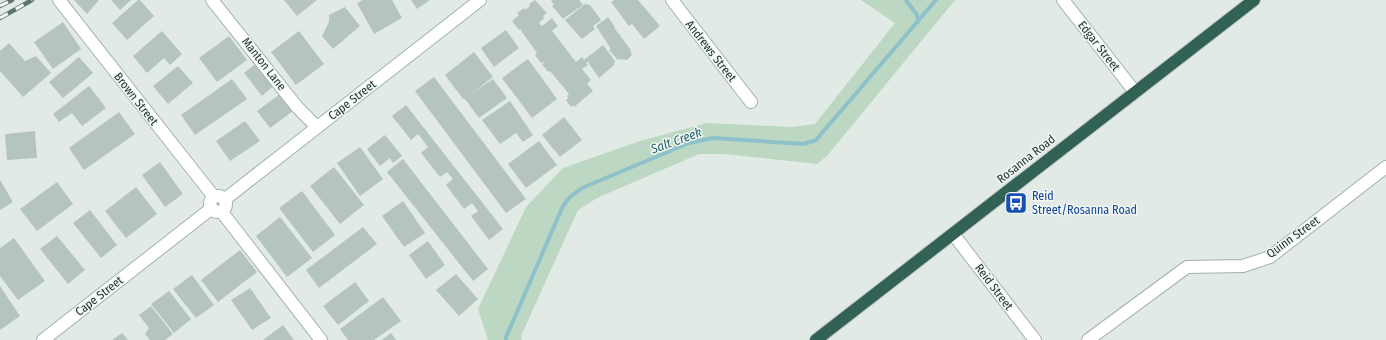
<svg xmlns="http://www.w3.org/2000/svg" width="1386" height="340" viewBox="0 0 1386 340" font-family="'Fira Sans Condensed',sans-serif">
<rect width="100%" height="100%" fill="#e1eae5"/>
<path fill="#bcd8c3" d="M861 0H955L827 156 817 164 724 154H699L597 198 578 210 521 336 522 340H488L478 309 526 207 563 168 640 141 707 123 792 127 815 124 895 23Z"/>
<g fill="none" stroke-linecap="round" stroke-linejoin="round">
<path stroke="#8ec1c9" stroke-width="4" d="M906 0 917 15 918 22
M506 340V337L563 206 570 197 582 188 689 143 713 138 804 144 816 140 936 0"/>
</g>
<path fill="#b6c4be" d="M74 0H99L87 14Z
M111 0H131L120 10Z
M138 0H140L154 16 127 40 112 23Z
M284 0H317L297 16Z
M363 0H392L402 18 374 34 357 3Z
M411 0H430L417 9Z
M535 0 547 13 543 16 544 18 539 23 542 26 552 18 558 26 552 31 576 62 582 57 584 60 603 45 615 61 614 65 599 78 588 62 586 63 588 65 582 69 591 80 587 84 593 91 574 107 573 105 571 107 566 100 568 98 567 96 569 94 550 71 548 72 542 64 544 63 543 62 541 63 535 55 537 53 520 29 519 30 512 21 519 15 517 13 524 8 525 10 530 6 529 4Z
M551 0H579L583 5 563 19 552 6 554 5Z
M614 0H638L660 26 644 39 632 24 629 26 611 2Z
M585 4 590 5 601 20 593 26 595 29 582 39 565 20Z
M345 7 360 26 333 49 322 36 329 22V15Z
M608 17 615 27V29L631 50H630L632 55 627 60 619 59 618 60 609 50 611 49 596 26Z
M63 22 81 49 53 69 34 42Z
M506 30 519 48 494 67 481 48Z
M162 31 182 54 170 65 164 58 147 73 133 56Z
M299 31 324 64 296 85 271 52Z
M229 36 247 60 217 82 199 58Z
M9 43 25 61 36 56 51 73 23 97 0 71V51Z
M474 52 493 77 471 94 493 79 507 98 479 118 465 99H463L445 75Z
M79 57 93 73 63 98 49 82Z
M528 59 557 99 532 118 502 78Z
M258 62 276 84 262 96 244 73Z
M178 66 193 83 168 104 153 86Z
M434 77 526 199 506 213 415 91Z
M232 79 247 99 195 135 181 115Z
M89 86 106 108 82 126 72 113 59 122 53 114Z
M280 94 293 111 270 128 257 111Z
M510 101 533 135 523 142 516 133 500 144 482 120Z
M406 105 503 229 489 240 471 216 478 211 472 203 464 209 446 185 453 179 447 172 440 177 421 153 428 147 418 134 411 140 392 116Z
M119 112 135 134 84 170 69 148Z
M564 117 582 140 560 157 542 135Z
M245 121 260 141 230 161 216 141Z
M35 131 37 158 7 160 5 134Z
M385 135 402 156 393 163 390 158 380 166 367 149Z
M539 141 557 165 526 188 508 164Z
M360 147 383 179 360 196 337 163Z
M403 159 488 269 473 281 387 172Z
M160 162 183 194 165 207 142 175Z
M334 167 364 205 340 224 310 186Z
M0 180 13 202 0 210Z
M57 182 73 204 37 231 20 209Z
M136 187 157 214 126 238 105 211Z
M302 191 335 235 313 252 279 208Z
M403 201 425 233 404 247 382 216Z
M90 210 117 245 101 258 73 223Z
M280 217 312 258 287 277 256 236Z
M363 227 377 244 319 288 306 270Z
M57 236 85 270 68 284 40 249Z
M14 238 45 281 18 300 0 276V248Z
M428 241 445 265 426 279 409 255Z
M240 250 257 272 218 302 201 280Z
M456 274 478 299 459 316 436 290Z
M192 275 214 305 196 318 173 289Z
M355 282 369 301 338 325 323 306Z
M0 286 20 316 0 330Z
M250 288 271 318 252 330 231 300Z
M169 291 191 319 174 333 151 304Z
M383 297 401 321 374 340H348L340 329Z
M151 306 173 334 165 340H150L145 334 149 328 139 315Z
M283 325 294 340H263Z
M122 333 128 340H112Z
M391 333 396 340H382Z"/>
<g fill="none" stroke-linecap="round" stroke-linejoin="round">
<g stroke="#a4b1ac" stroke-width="14">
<path id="street" d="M59 0 214 197
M212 0 297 107 317 127
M672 0 751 102
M1063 0 1135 92
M221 211 321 340
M953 234 1035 340
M1088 340 1187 267 1243 266 1270 257 1386 167"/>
</g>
<g stroke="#a1b4ad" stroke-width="14">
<path id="secondary" d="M210 204a8 8 0 1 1 16 0a8 8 0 1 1-16 0Z
M224 200 480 0
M43 340 212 208"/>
</g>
<g stroke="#c1c7c6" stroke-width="14">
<path id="highway" d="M816 340 1254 0"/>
</g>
<use href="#street" stroke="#fff" stroke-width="12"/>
<use href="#secondary" stroke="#fff" stroke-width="12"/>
<use href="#highway" stroke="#326156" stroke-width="12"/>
<g stroke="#5e746d" stroke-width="4.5">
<path id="rail" d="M0 6 12 0
M0 18 32 0"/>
</g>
<use href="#rail" stroke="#f1f7f3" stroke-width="3" stroke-dasharray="9" stroke-linecap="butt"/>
</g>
<defs>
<g id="bus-square" transform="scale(1.15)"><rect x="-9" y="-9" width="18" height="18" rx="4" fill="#1a4fb4" stroke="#f1f7f3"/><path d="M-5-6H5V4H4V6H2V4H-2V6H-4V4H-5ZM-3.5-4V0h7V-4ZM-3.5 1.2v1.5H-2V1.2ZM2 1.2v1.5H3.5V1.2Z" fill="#fff"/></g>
</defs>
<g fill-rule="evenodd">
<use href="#bus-square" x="1016" y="203"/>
</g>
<g text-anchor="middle" stroke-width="3" stroke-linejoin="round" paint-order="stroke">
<g font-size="12" fill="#233832" stroke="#f1f7f3">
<text transform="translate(1099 46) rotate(52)" y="4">Edgar Street</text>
<text transform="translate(711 51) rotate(52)" y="4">Andrews Street</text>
<text transform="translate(264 64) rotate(52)" y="4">Manton Lane</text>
<text transform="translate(136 99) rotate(52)" y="4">Brown Street</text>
<text transform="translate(352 100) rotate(-38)" y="4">Cape Street</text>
<text transform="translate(1026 159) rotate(-38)" y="4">Rosanna Road</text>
<text transform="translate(1293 237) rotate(-36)" y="4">Quinn Street</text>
<text transform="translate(994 287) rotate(53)" y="4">Reid Street</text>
<text transform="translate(99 296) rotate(-38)" y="4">Cape Street</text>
</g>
<g font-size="12" fill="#164399" stroke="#f1f7f3" text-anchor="start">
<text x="1032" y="200">Reid<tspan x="1032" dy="14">Street/Rosanna Road</tspan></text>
</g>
<g font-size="13" font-style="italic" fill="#24636d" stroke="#f1f7f3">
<text transform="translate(676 140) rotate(-20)" y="5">Salt Creek</text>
</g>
</g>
</svg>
